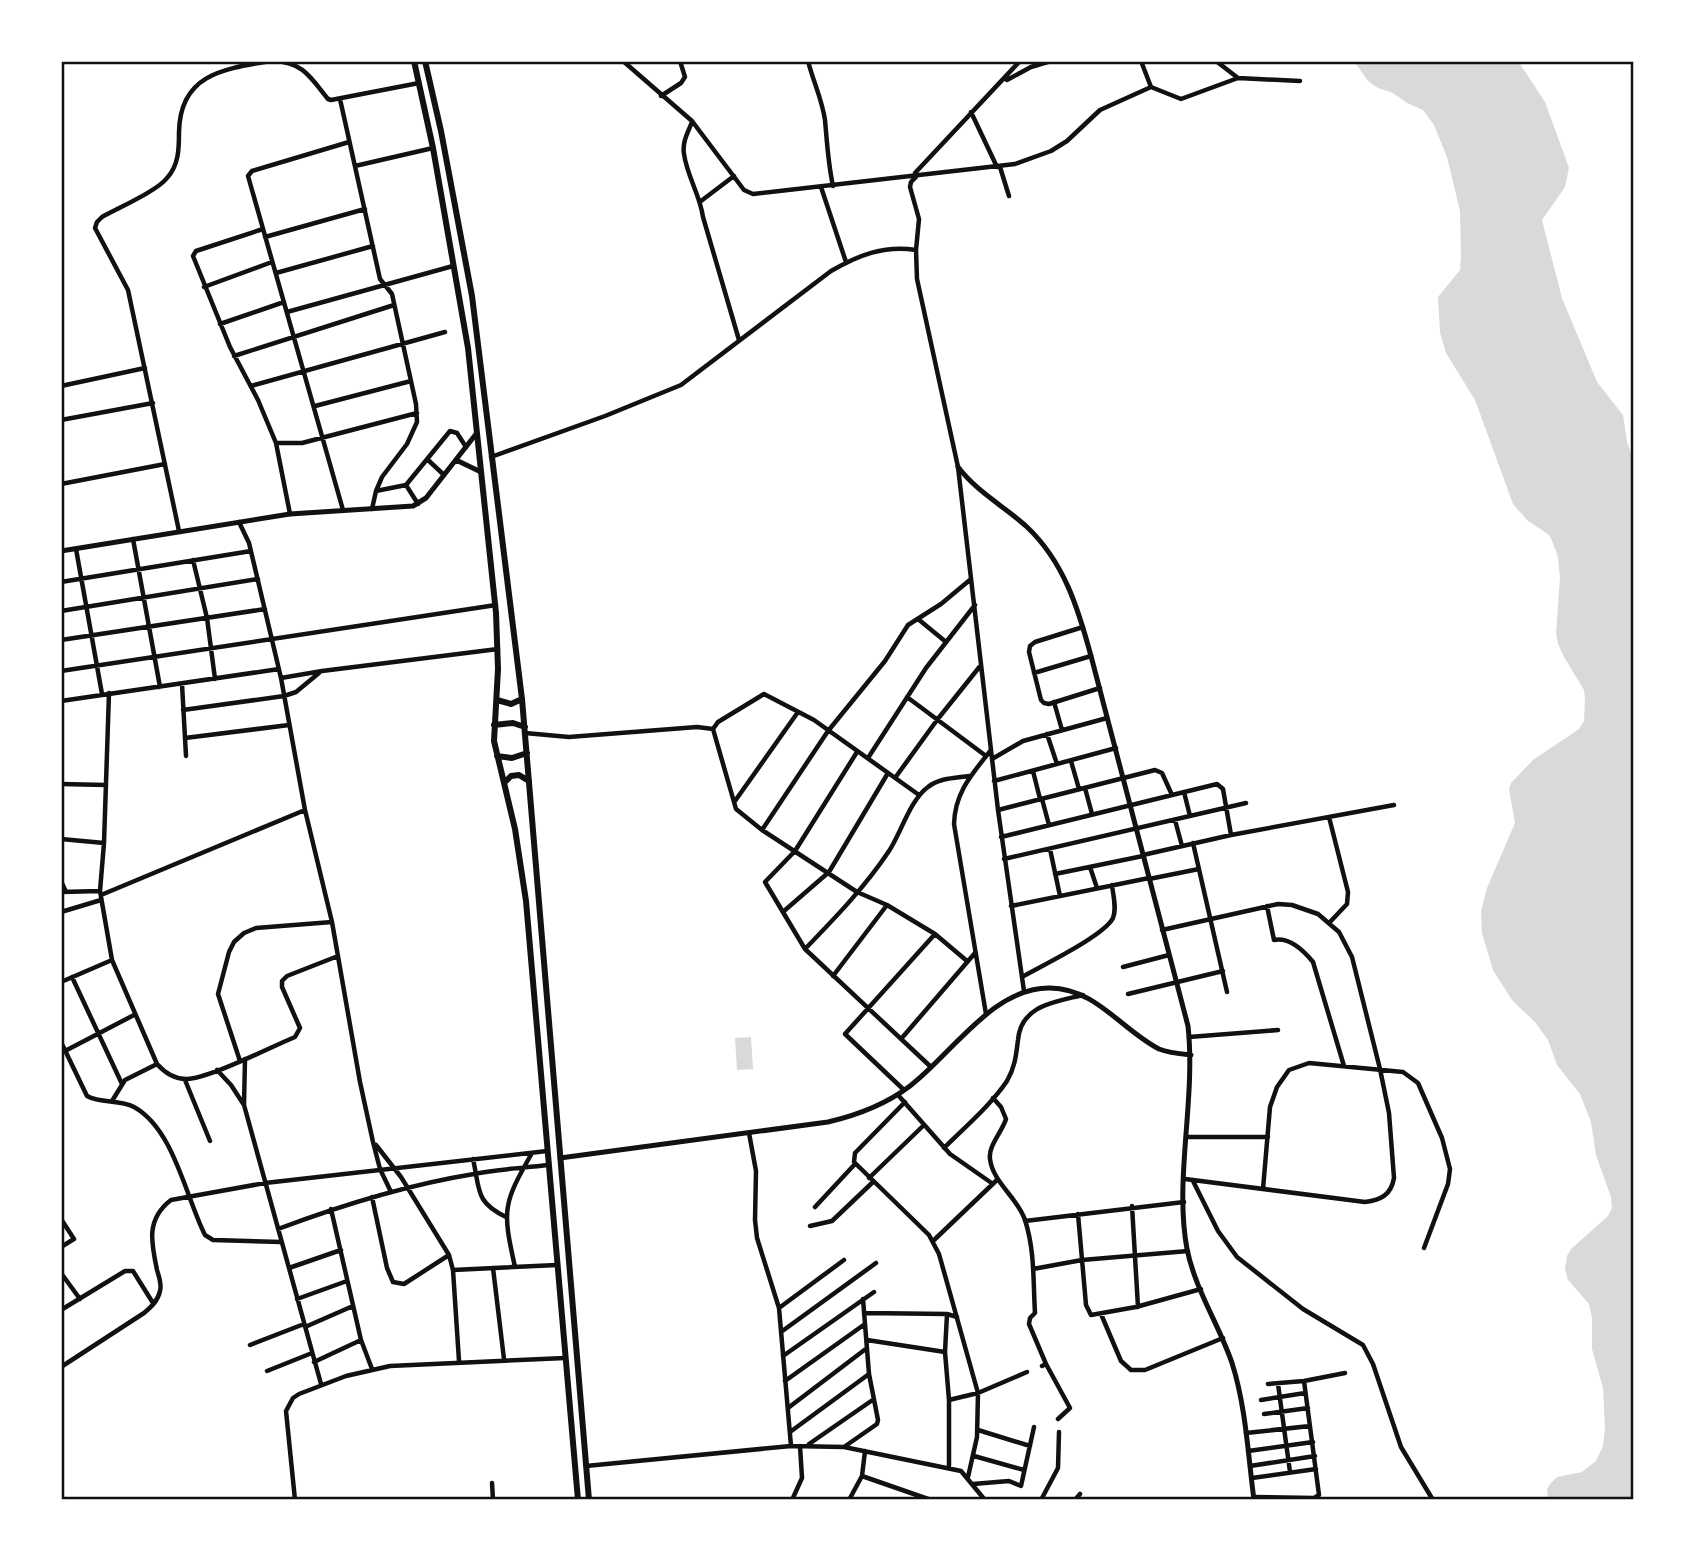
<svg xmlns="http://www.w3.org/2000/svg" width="1695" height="1561" viewBox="0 0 1695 1561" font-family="'Titillium Web',sans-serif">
<rect width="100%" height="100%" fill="#fff"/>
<path fill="#d9d9d9" d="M1354 61H1518L1545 102 1569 168 1565 187 1542 220 1562 298 1597 382 1623 415 1627 442 1634 461V1500H1548L1547 1489 1551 1483 1557 1477 1582 1472 1596 1461 1603 1446 1605 1429 1603 1388 1592 1349V1318L1589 1304 1568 1280 1565 1269 1567 1256 1571 1249 1608 1216 1612 1208 1611 1197 1596 1155 1591 1122 1580 1094 1557 1065 1548 1040 1535 1022 1512 1000 1493 970 1482 933 1481 911 1487 888 1515 823 1509 789 1511 783 1533 760 1579 729 1584 721 1585 698 1584 690 1564 657 1558 644 1556 633 1560 578 1558 557 1553 543 1549 535 1527 520 1513 504 1475 400 1446 353 1440 332 1438 297 1460 270 1461 257 1460 211 1447 157 1434 125 1423 110 1407 103 1393 93 1378 88 1368 81Z
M751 1037 753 1069 737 1070 735 1038Z"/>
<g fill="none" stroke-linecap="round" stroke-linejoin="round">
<path stroke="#111" stroke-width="4.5" d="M274 61C303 62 311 78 328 99L331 100 419 83
M623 61 692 121 744 190 753 194 1015 164 1051 151 1067 141 1100 110 1151 87
M808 61C813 81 822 99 825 120 827 142 828 163 833 186
M1020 61 915 173 916 177 911 182 910 187 919 219 916 250 917 279 958 467 998 810 1024 991
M1141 61 1151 87 1181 99 1238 78
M1216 61 1238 78 1300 81
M1007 80 1031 67 1051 61
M661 96 681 83 685 77 680 61
M340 99 380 279 392 294 416 404 417 422 407 444 382 477 376 491 372 509
M971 112 997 167
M692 122C688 132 682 142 684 154 687 176 700 195 703 217L739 340
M355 166 433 148
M1000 167 1009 196
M821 187 846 262
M701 201 734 176
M263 229 196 251 193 256 230 347 258 400 276 443H302L417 413
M265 237 365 209
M276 273 373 246
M204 287 272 262
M287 312 453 266
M220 324 284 302
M234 356 394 305
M61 386 145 368
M251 386 445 332
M315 406 411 381
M61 420 153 403
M276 443 290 514
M491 457 605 416 681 385 831 271C859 255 884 245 916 250
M427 459 444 475
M61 484 165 464
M406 485 418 504
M376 491 406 485 450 431 457 433 466 447
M343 510 248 176 252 171 349 142
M239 522 249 543 281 678 305 810 332 922 360 1082 373 1142 380 1169 391 1192
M179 531 128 290 95 228 97 222 102 217C118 208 157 191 167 178 179 165 179 148 179 132 180 75 222 69 270 61
M133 539 160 687
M76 549 102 694
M193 560 207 618 215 679
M61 582 251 551
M61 611 258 579
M918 619 946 642
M1083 627 1035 642 1030 646 1029 652 1041 700 1044 703 1049 704 1100 688
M61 640 265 609
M61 671 496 605
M1034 673 1091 656
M281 678 322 671 498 649
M182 684 186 756
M109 693 104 843 100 891 112 960 157 1064C165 1073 174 1079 186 1079 206 1080 273 1046 295 1037L300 1028 282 987V981L287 976 338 956
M907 697 986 756
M61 701 279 669
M1054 702 1062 730
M183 710 284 696 296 692 319 673
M713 729 718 722 764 694 814 720 919 795
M525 733 569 737 697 727 713 729 736 809 762 830 857 892 887 905
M1047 734 1057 764
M185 738 289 725
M857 752 795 851 765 882 805 949 931 1067
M868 758 926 668 975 605
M992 759 1023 741 1107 718
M1071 761 1079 789
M1033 771 1040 799
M895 778 937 720 981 665
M994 781 1116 748
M61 784 106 785
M1085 788 1092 814
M1184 792 1190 816
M1042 799 1049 825
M735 801 798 712
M998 810 1155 770 1162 773 1172 795
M1329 817 1348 892 1347 904 1330 922
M1175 820 1182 846
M762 830 828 731 885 661 908 625 941 604 971 579
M1001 837 1217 784 1223 789 1231 835
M61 839 104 843
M1193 843 1227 992
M1050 849 1060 896
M1143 855 1231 835 1394 805
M1004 859 1246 803
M1090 867 1097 888
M1055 874 1143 856
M1149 879 1199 869
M61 881 66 892
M61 892 100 891
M101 895 305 810
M1011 906 1149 878
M1267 906 1274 940C1289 937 1304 951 1313 962L1344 1066
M784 911 829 872 888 773
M61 912 101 900
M1162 930 1278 904 1292 905 1318 914 1339 932 1352 957 1380 1069 1389 1113 1394 1178C1391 1195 1381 1200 1365 1202L1185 1179
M805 949C835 918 865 887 889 851 901 833 910 800 928 787 939 778 955 778 969 776
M1123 967 1169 955
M833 976 887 905 935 934
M72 977 122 1084
M1022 977C1041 966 1104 936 1113 918 1117 908 1113 895 1112 885
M61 982 112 960
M1128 994 1223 971
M986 1014 954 824C955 792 972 774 991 750
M1189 1037 1278 1030
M901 1039 975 953
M61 1042 87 1096C101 1104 119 1099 134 1107 174 1129 186 1198 205 1235L213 1240 281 1242
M65 1051 134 1015
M245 1059 244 1105 321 1384
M240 1061 218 994 229 952 234 942 244 933 256 928 332 922
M217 1070 231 1085 244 1105
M185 1080 210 1141
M904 1090 845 1034 935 934 967 961
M898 1095 950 1154 993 1184
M993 1098 1001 1107 1006 1119C1002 1132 988 1146 990 1159 993 1183 1018 1198 1025 1220 1035 1251 1033 1281 1035 1313L1030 1318 1029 1324 1046 1364 1042 1366
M112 1101 125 1080 157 1064
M905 1102 855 1153 854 1162 929 1235 939 1254 978 1393 977 1437 968 1477
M749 1133 756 1171 755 1220 757 1238 779 1308 791 1446
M1187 1137H1268
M376 1145 401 1177 449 1255 453 1270 459 1361
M944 1148C965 1127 990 1106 1007 1081 1015 1067 1016 1056 1018 1040 1021 1005 1055 1002 1083 995
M473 1159C480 1190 475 1202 506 1217
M869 1178 924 1125
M1193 1181 1218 1231 1237 1257 1303 1309 1363 1345 1373 1364 1401 1447 1433 1500
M1263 1189 1270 1107 1277 1087 1289 1070 1309 1063 1403 1072 1418 1083 1442 1138 1450 1169 1448 1184 1424 1248
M372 1197 387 1268 393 1282 404 1284 449 1255
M1132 1206 1138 1307
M815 1207 855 1164
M331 1209 361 1340 372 1369
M1078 1214 1086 1305 1091 1315 1136 1307 1201 1289
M61 1219 74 1239 61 1247
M1025 1221 1184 1202
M810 1226 832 1221 873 1182
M278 1229C342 1205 406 1185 474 1174 498 1169 524 1168 548 1165
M933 1241 998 1179
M515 1267C502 1209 503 1204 532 1153
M289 1268 341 1250
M493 1268 504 1359
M1033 1269 1082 1260 1188 1251
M453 1270 557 1265
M61 1273 80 1299
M297 1299 347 1281
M779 1308 844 1260
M61 1310 125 1271H133L153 1303
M865 1313 947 1314 957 1317
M947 1314 945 1352 949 1400V1466
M1101 1314 1121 1361 1131 1370H1145L1223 1338
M305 1327 353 1306
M781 1332 876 1263
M867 1340 945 1352
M250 1345 304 1324
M783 1356 874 1292
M314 1362 361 1340
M1046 1364 1070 1408 1058 1419
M61 1367 144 1313C151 1307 158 1301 160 1291 162 1284 159 1277 157 1270 151 1242 146 1219 171 1200L265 1183 547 1151
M267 1371 312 1353
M785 1381 865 1324
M1268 1384 1304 1381 1345 1373
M1278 1384 1290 1472
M949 1400 978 1393 1027 1372
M1261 1400 1305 1393
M788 1408 867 1348
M1264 1414 1308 1408
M978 1430 1030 1446
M790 1432 869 1374
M1246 1433 1310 1426
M809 1444 874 1399
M844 1447 877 1424 878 1420 869 1374 863 1299
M1248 1451 1313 1442
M974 1456 1024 1470
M586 1466 791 1446 844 1447 961 1471 985 1500
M1250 1466 1315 1456
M862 1476 931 1500
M1252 1478 1316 1469
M492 1483 493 1500
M973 1484 1009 1481 1021 1486 1034 1427
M1254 1497 1314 1498 1319 1495 1304 1381
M295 1500 286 1411 293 1398 299 1394 346 1376 390 1366 565 1358
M792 1500 802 1478 800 1446
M849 1500 862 1476 865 1451
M1041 1500 1058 1468 1059 1432
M1075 1500 1080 1494"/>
<path stroke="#111" stroke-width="5" d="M456 460 481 472
M958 467C977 492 1004 506 1027 527 1064 562 1078 608 1091 656L1188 1026C1196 1100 1174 1179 1187 1249 1195 1289 1219 1325 1232 1363 1246 1407 1248 1455 1254 1500
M61 551 290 514 413 506 426 498 476 434
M560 1158 828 1122C858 1115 885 1105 910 1086 952 1054 993 987 1050 988 1095 988 1122 1030 1159 1049 1169 1053 1181 1054 1191 1055"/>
<path stroke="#111" stroke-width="6" d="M414 61 433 148 468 348 496 613 498 669 494 741 515 829 526 901 578 1500
M425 61 441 131 472 296 522 699 589 1500
M497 700 511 704 522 699
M494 725 513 723 525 727
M497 756 512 758 527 753
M505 782 511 776 519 775 529 781"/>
</g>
<rect width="1695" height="1561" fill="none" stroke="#ffffff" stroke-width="126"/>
<rect x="63" y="63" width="1569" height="1435" fill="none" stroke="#111" stroke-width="2.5"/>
</svg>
